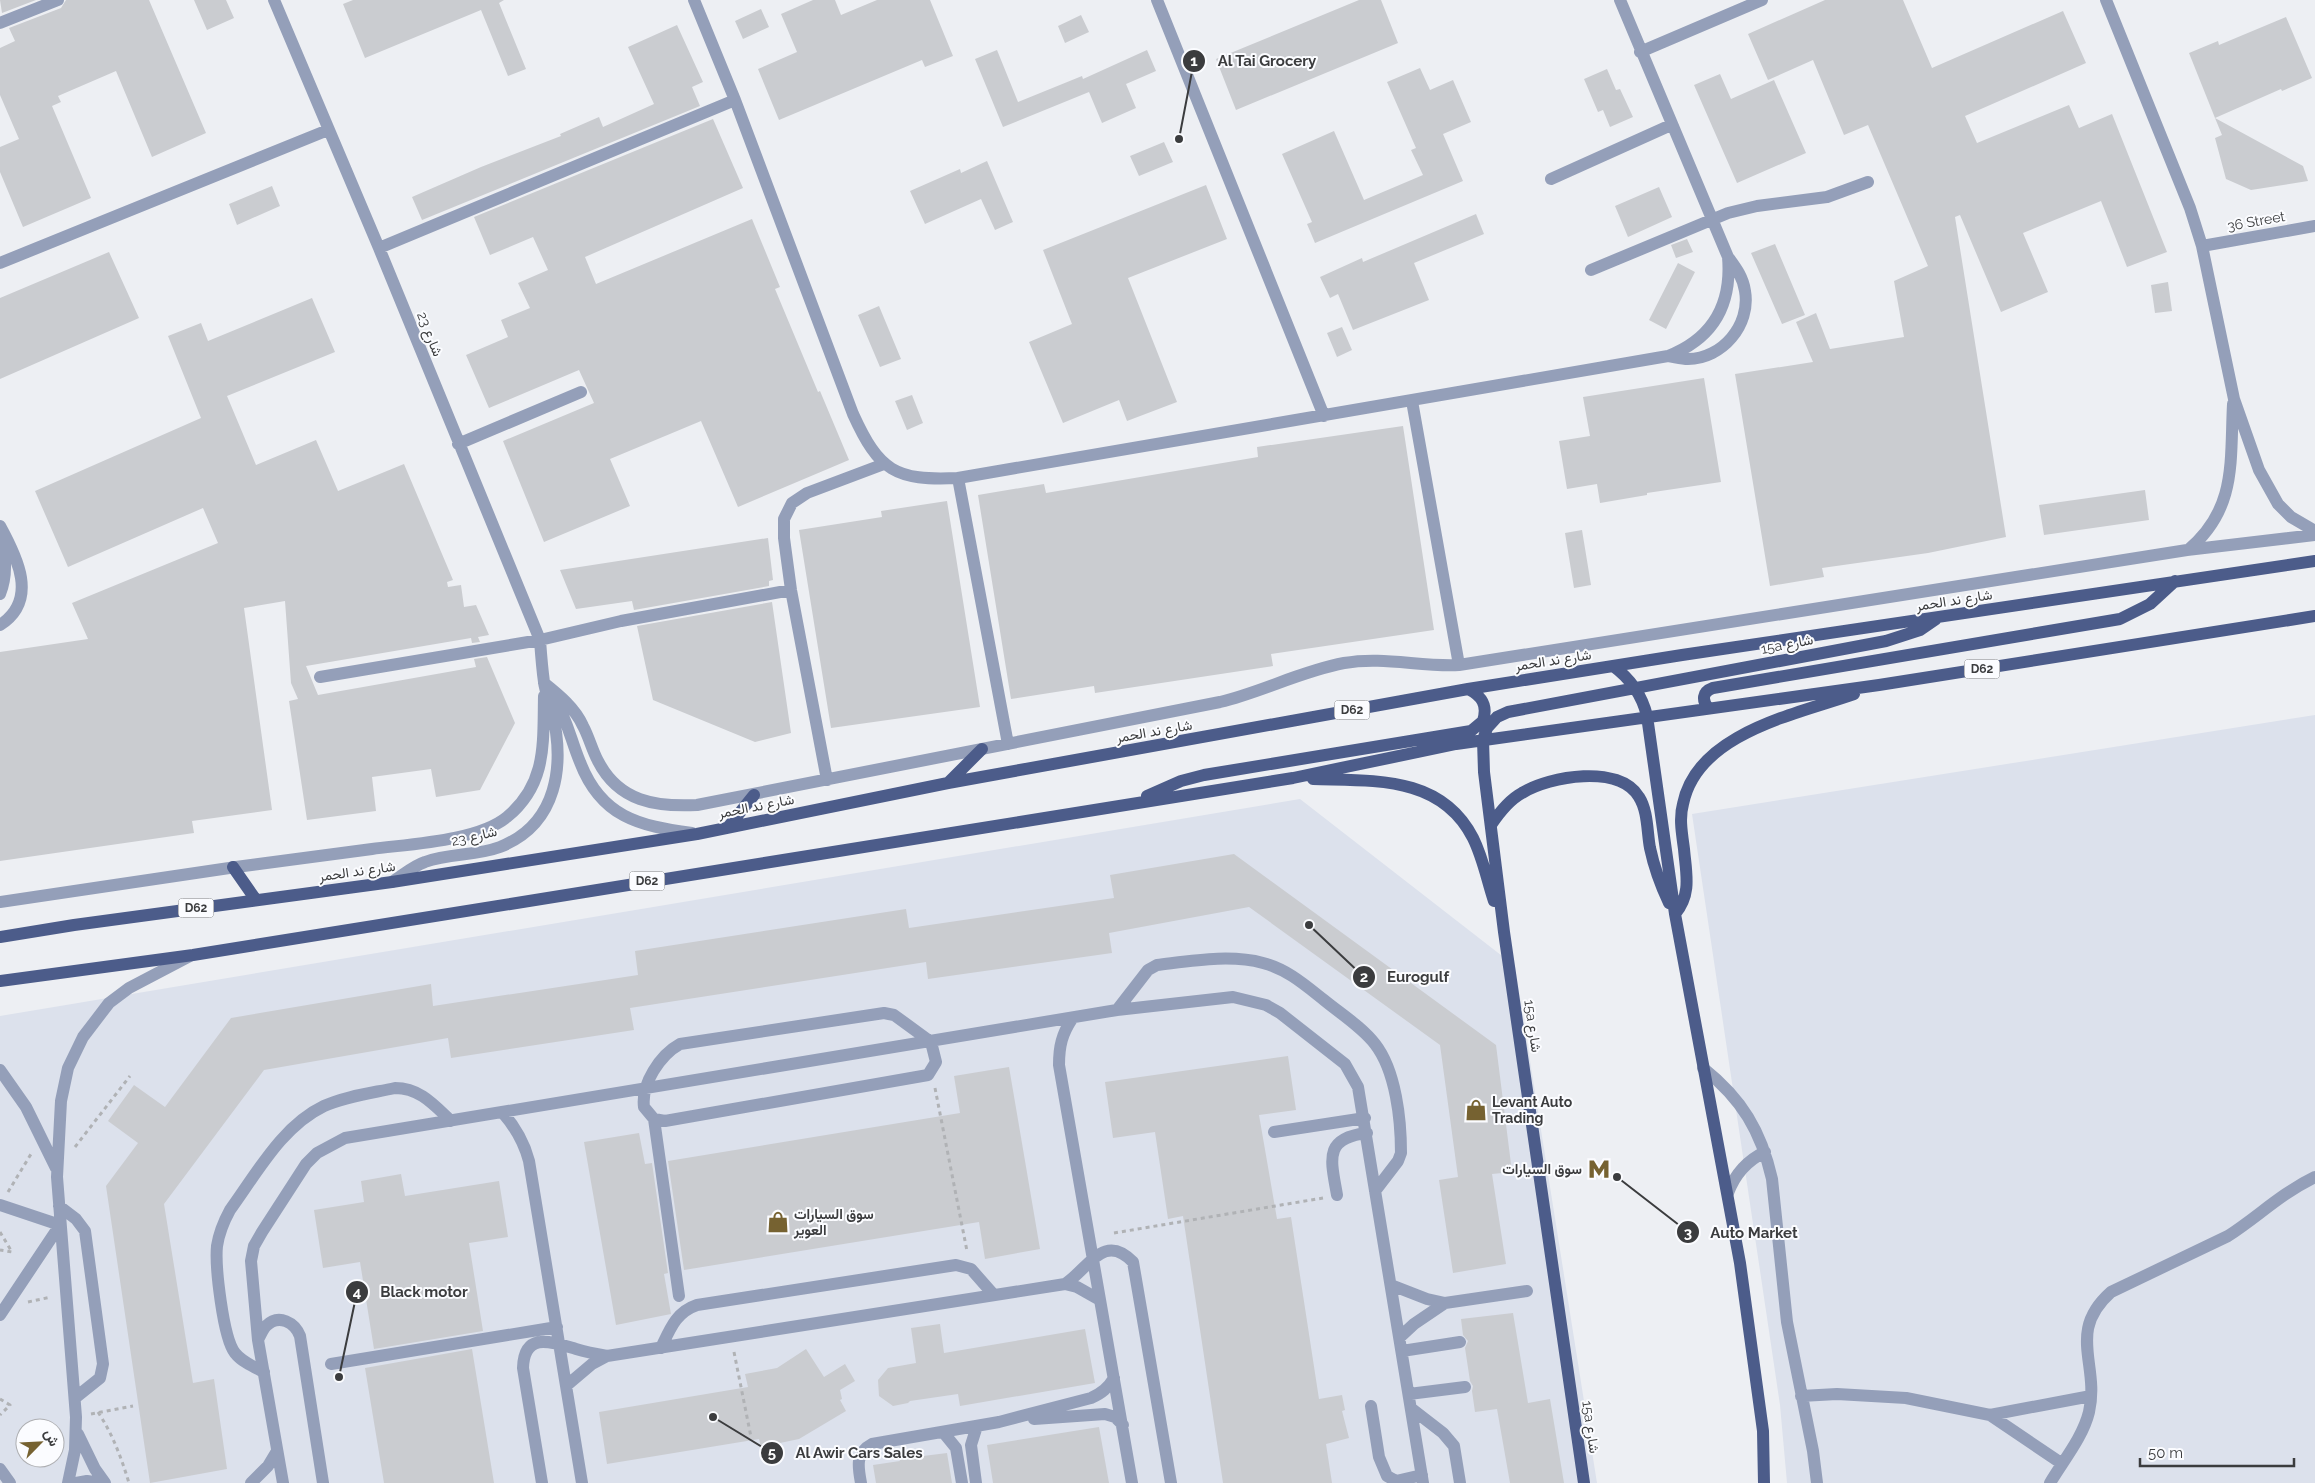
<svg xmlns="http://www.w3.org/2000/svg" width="2315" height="1483" viewBox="0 0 2315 1483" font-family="Raleway,Vazirmatn,sans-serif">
<rect width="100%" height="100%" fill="#edeff3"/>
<path fill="#dce1ec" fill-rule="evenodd" d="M2315 715V1483H1787L1780 1405 1692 814Z
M1300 799 1515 966 1597 1483H0V1016ZM25 1428H55V1458H25Z"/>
<path fill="#caccd0" d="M0 0H36L2 13Z
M66 0H149L206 133 152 157 116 71 58 96 61 102 52 106 91 198 23 227 0 172V147L19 139 0 95V48L15 41 9 28 61 8Z
M194 0H226L234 18 207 30Z
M353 0H504L499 3 526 69 508 76 481 10 365 58 343 4Z
M813 0H835L841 15 877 0H930L953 56 925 67 922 60 779 120 758 69 797 52 781 14Z
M1359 0H1381L1398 43 1236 110 1216 59Z
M1825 0H1903L1932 68 2063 11 2086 63 1965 116 1977 143 2069 105 2079 128 2112 114 2167 252 2127 267 2101 201 2023 233 2048 292 2001 312 1960 215 1955 217 2006 537 1928 553 1822 568 1824 577 1770 586 1735 374 1813 362 1796 322 1816 313 1830 349 1904 337 1894 281 1928 266 1868 125 1844 135 1813 60 1768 80 1748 34Z
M761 9 769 27 743 39 735 21Z
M1081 15 1089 32 1065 43 1058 26Z
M2286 17 2312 78 2282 91 2281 89 2215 118 2189 53 2218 41 2219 45Z
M677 25 703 82 692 87 700 106 422 220 412 197 481 167 561 136 560 134 599 117 603 127 654 104 628 47Z
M997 50 1018 102 1082 76 1083 79 1147 50 1156 71 1126 84 1136 108 1102 123 1089 92 1003 127 975 59Z
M1420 68 1430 90 1453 80 1471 122 1443 134 1463 181 1315 243 1307 224 1312 222 1282 154 1334 131 1364 200 1423 175 1411 150 1416 148 1387 82Z
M1607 69 1616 90 1620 89 1633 117 1610 127 1603 110 1598 112 1584 79Z
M1720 74 1731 99 1774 80 1806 153 1737 183 1694 85Z
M2215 118 2303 166 2308 181 2251 190 2226 179 2215 138 2222 135Z
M713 119 743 188 585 257 596 284 752 219 780 287 775 289 818 392 820 391 849 460 738 507 701 421 610 459 630 506 544 542 503 441 594 403 579 370 489 408 466 355 508 337 501 320 530 308 518 283 548 270 533 237 490 255 474 217Z
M1164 142 1173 162 1139 176 1130 156Z
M987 161 1013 222 995 230 981 199 925 224 910 191 960 169 961 173Z
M1206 185 1227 239 1128 278 1177 402 1127 421 1119 400 1063 423 1029 342 1072 324 1043 250Z
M272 186 280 206 237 225 229 204Z
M1659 187 1672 217 1628 237 1615 206Z
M1476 214 1484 234 1414 263 1429 300 1353 330 1338 294 1330 298 1320 277 1362 258 1363 262Z
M1687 239 1693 252 1676 258 1671 245Z
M1775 244 1805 315 1782 324 1751 253Z
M109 252 139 318 0 379V298Z
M1678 263 1695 272 1666 329 1649 320Z
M2168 282 2172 311 2155 313 2151 285Z
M312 298 335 352 227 396 256 465 316 440 338 491 404 464 453 580 447 582 448 587 461 585 464 607 476 605 489 635 478 637 480 642 472 643 471 638 306 666 318 695 476 667 474 659 487 657 515 723 480 790 436 797 431 769 372 777 376 811 307 820 289 701 298 699 291 683 285 601 244 608 272 810 192 821 194 833 0 861V652L88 639 72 603 218 543 203 508 68 567 35 491 201 418 168 336 201 323 208 341Z
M879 306 901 359 880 367 858 315Z
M1342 327 1352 350 1337 357 1327 333Z
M1704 378 1721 482 1647 493V495L1600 503 1597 484 1567 489 1559 441 1590 436 1583 397Z
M912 395 923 423 907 430 895 401Z
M1403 426 1434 630 1271 654 1273 666 1095 693 1094 686 1011 699 978 495 1044 484 1046 493 1258 457 1257 447Z
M2145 490 2149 520 2044 535 2039 505Z
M947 501 980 707 831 728 799 530 882 517 881 511Z
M1582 530 1591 585 1574 588 1565 533Z
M768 538 773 580 769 581V586L634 610 632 601 576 609 560 570Z
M772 602 791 733 755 742 653 700 637 626Z
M1234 854 1496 1045 1512 1172 1492 1174 1506 1264 1453 1273 1439 1180 1458 1177 1440 1045 1249 907 1109 933 1112 953 928 979 926 962 630 1008 634 1030 451 1058 448 1038 264 1070 164 1204 193 1383 214 1379 227 1469 150 1483 106 1186 138 1143 108 1121 134 1085 165 1107 231 1018 431 984 433 1006 638 975 635 951 906 909 909 928 1114 898 1110 875Z
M1288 1056 1296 1110 1259 1115 1277 1219 1291 1217 1319 1399 1342 1395 1345 1410 1342 1411 1349 1438 1326 1444 1332 1483H1223L1183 1216 1168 1219 1155 1132 1113 1138 1105 1082Z
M1009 1067 1040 1249 985 1259 979 1222 684 1270 668 1161 960 1113 954 1076Z
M639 1133 645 1164 652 1163 668 1273 664 1274 671 1314 616 1325 584 1142Z
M401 1174 405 1196 499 1181 508 1237 469 1243 483 1331 374 1349 360 1262 323 1268 314 1210 364 1202 361 1181Z
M1513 1313 1528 1403 1550 1399 1564 1483H1510L1497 1409 1475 1412 1472 1391 1473 1386 1470 1381 1465 1348 1468 1341 1463 1335 1461 1319Z
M940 1324 944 1353 1085 1329 1095 1383 960 1406 958 1394 910 1401 908 1403 893 1406 879 1396 878 1380 888 1368 916 1363 911 1328Z
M472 1349 494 1483H384L365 1368Z
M806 1349 824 1377 845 1364 855 1381 840 1390 842 1399 840 1400 846 1411 799 1439 761 1447 759 1439 607 1464 599 1412 748 1387 745 1374 777 1368Z
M1099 1427 1109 1483H993L987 1445Z
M947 1453 952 1483H876L873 1465 900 1461 899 1459Z"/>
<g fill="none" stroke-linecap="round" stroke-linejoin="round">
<path stroke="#b0b2b5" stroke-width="3" stroke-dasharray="4 4" stroke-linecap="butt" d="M935 1088 967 1251
M75 1147 130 1076
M8 1192 31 1154
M0 1232 12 1252 0 1250
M1114 1233 1323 1198
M28 1302 51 1297
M734 1352 751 1437
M0 1399 10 1405 0 1415
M98 1412C113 1435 121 1457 129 1483
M91 1414 133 1406"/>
<path stroke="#949fb9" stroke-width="12" d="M274 0 379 248 540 640C541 654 542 668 544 682 545 692 550 701 552 711 565 765 558 824 500 847 476 856 449 853 425 862 413 866 403 875 392 882
M694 0 735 100 853 414C879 471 895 481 958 478L1668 356C1714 338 1732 304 1728 257
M1157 0 1324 416
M1620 0 1728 257C1736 268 1743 277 1745 291 1751 325 1722 359 1688 359 1681 359 1675 357 1668 356
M2106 0 2190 208 2202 246 2234 399 2259 470 2278 504 2291 517 2315 531
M0 23 58 0
M1640 52 1762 0
M1551 179 1671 125
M2202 246 2315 226
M379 248 735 100
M0 263 328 130
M1591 270 1728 213 1757 206 1827 197 1868 182
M1412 401 1459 665
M458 444 581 392
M958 478 1008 744
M0 526C17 557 39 600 0 625
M2188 550C2237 509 2230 462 2233 404
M0 594C8 574 5 556 1 534
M320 677 540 640 621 621 791 590
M544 683C559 695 575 708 583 726 589 737 592 750 598 761 619 802 656 807 697 805L1220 702C1262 692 1301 671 1344 663 1383 656 1420 667 1459 665L2187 550 2315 535
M554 698C567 718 571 741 580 762 601 817 639 826 692 833
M827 780 791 590 784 538V519L792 503 807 493 884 464
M0 902C79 891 157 878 236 867 281 861 327 855 372 849 409 844 478 841 507 817 547 784 543 744 544 696
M1117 1010 1148 970 1157 965C1191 961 1230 954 1263 963 1287 969 1305 985 1324 1000 1341 1014 1362 1027 1375 1044 1396 1071 1401 1120 1401 1153L1398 1161 1375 1191
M884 1013 894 1015 931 1042 936 1062 928 1075 665 1121 654 1119 644 1107C641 1084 660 1055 680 1044Z
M1072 1019C1062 1034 1059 1046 1059 1065L1132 1483
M1703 1068C1742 1099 1761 1131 1772 1179L1787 1322 1813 1451 1817 1483
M0 1070 26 1107 56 1168
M503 1113C516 1128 524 1142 529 1161L582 1483
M654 1119 679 1296
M1274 1132 1365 1118
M1728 1193C1735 1174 1746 1161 1765 1152
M1337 1195C1331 1160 1323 1138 1367 1133
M0 1205 60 1225 0 1315
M59 1206 76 1219 85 1231 103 1364 100 1378 75 1398
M1065 1284C1089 1268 1104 1232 1133 1262L1171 1483
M1391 1285 1427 1299 1445 1303 1527 1291
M1400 1337 1414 1324 1445 1303
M258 1340C260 1336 263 1329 266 1326 279 1313 295 1323 300 1336L323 1483
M661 1348C670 1329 676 1312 697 1305L956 1265 971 1269 993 1294
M1402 1351 1460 1342
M331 1364 557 1327
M264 1372C254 1367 242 1362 235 1353 223 1338 215 1266 217 1246 219 1233 224 1221 230 1210 257 1173 282 1126 324 1106 346 1096 372 1093 395 1088 420 1088 434 1105 451 1121
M566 1386 592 1364 607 1356
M1409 1394 1465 1387
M1801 1396 1837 1394 1906 1398 1990 1415 2091 1396
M1371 1406 1379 1457 1387 1476 1396 1481 1422 1475
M1412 1409 1443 1433 1454 1446 1460 1483
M1990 1415 2061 1463
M1034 1419 1105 1414 1115 1417 1123 1425
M943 1432 956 1448 962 1483
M78 1434 95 1469 105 1483
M0 1469 10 1483
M68 1483 75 1450 76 1417 57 1177 61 1101 68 1068 83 1037 109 1003 129 988 190 956
M76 1483 87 1481 101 1483
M251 1483 268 1466 277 1451
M283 1483 258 1340 251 1261 254 1246 262 1232 306 1164 317 1153 345 1138 1117 1010 1233 997 1266 1005 1280 1013 1345 1064 1358 1087 1423 1483
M542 1483 523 1368C524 1331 552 1342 576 1349 586 1352 596 1354 607 1356L1065 1284 1077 1287 1100 1300
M861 1483C858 1467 855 1453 872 1444L999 1422 1091 1398C1102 1393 1108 1388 1114 1378
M976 1483 971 1445 977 1426
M2050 1483C2063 1461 2083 1437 2089 1412 2100 1364 2066 1332 2111 1292L2228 1236C2259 1216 2280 1194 2315 1177"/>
<path stroke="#4c5c8a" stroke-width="12" d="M1613 666C1631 679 1642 695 1647 716L1675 914 1740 1263 1763 1431 1764 1483
M1708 708C1702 700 1702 692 1713 688L2120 619 2150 604 2175 581
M1313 779C1373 781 1441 775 1473 838 1483 858 1487 880 1494 901
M948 783 982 749
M1147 796 1181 781 1204 775 1471 731 1483 721C1488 705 1482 696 1468 689
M1491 825C1499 813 1509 800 1522 793 1550 776 1619 764 1639 797 1648 811 1647 832 1650 848 1654 867 1661 886 1669 903
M729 826 754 795
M233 867 256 900
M1675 914C1692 894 1686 873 1684 849 1682 834 1679 818 1683 804 1697 733 1797 714 1854 694
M0 937 74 925 392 882 697 834 948 783 1468 689 1682 655 2315 561
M0 981 193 955 1293 778 1456 744 1879 685 2315 616
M1584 1483 1504 932 1484 772 1483 740 1487 728 1497 717 1508 712 1886 641 1920 630 1936 619"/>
</g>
<defs>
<g id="shop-bare" transform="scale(1.725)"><path d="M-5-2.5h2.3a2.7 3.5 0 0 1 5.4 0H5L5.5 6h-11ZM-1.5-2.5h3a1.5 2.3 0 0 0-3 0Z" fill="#766231" stroke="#fbfcff" stroke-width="2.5" paint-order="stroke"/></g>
<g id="metro-bare" transform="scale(1.725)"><path d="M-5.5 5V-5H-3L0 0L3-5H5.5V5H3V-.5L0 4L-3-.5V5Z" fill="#766231" stroke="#fbfcff" stroke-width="2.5" paint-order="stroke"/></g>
</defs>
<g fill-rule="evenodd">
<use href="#shop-bare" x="1476" y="1110"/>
<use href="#metro-bare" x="1599" y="1169"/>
<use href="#shop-bare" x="778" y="1222"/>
</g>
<g text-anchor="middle" stroke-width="4" stroke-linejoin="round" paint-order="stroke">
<g fill="#fbfcff" stroke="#757678" stroke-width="1">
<rect x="1964.5" y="659.5" width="35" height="19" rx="4"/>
<rect x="1334.5" y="700.5" width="35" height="19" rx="4"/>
<rect x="629.5" y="871.5" width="35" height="19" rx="4"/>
<rect x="178.5" y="898.5" width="35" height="19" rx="4"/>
</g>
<g font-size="12" font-weight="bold" fill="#3b3c3e">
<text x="1982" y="673">D62</text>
<text x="1352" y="714">D62</text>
<text x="647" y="885">D62</text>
<text x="196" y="912">D62</text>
</g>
<g font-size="14" fill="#3b3c3e" stroke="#fbfcff">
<text transform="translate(2256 221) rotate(-10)" y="5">36 Street</text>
<text transform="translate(430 334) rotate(68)" y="5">شارع 23</text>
<text transform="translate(1954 600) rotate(-9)" y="5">شارع ند الحمر</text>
<text transform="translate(1787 644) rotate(-11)" y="5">15a شارع</text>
<text transform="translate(1553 660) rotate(-9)" y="5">شارع ند الحمر</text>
<text transform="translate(1154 731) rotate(-10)" y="5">شارع ند الحمر</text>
<text transform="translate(756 806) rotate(-11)" y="5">شارع ند الحمر</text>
<text transform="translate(474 836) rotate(-13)" y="5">شارع 23</text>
<text transform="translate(357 871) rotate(-8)" y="5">شارع ند الحمر</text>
<text transform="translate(1533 1026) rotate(82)" y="5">15a شارع</text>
<text transform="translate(1591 1427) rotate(82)" y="5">15a شارع</text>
</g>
<g font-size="14" font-weight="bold" fill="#3b3c3e" stroke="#fbfcff" text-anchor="start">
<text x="1492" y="1107">Levant Auto<tspan x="1492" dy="16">Trading</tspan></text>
<text x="1582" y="1174" text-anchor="end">سوق السيارات</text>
<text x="794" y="1219">سوق السيارات<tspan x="794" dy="16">العوير</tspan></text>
</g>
</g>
<path fill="none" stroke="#3b3c3e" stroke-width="2" d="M1179 139L1194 61M1309 925L1364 977M1617 1177L1688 1232M339 1377L357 1292M713 1417L772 1453"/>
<g fill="#3b3c3e" stroke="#fbfcff" stroke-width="2">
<circle cx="1179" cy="139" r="5"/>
<circle cx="1309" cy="925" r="5"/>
<circle cx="1617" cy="1177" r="5"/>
<circle cx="339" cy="1377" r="5"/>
<circle cx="713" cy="1417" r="5"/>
<circle cx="1194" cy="61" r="12"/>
<circle cx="1364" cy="977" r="12"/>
<circle cx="1688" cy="1232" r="12"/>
<circle cx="357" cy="1292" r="12"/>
<circle cx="772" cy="1453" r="12"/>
</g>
<g font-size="15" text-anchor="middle" font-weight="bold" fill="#fff">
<text x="1194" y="66">1</text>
<text x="1364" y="982">2</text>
<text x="1688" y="1238">3</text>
<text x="357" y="1297">4</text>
<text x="772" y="1458">5</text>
</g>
<g font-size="15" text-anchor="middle" font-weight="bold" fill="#3b3c3e" stroke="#fbfcff" stroke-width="4" stroke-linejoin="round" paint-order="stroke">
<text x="1267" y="66">Al Tai Grocery</text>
<text x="1418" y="982">Eurogulf</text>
<text x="1754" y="1238">Auto Market</text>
<text x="424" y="1297">Black motor</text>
<text x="859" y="1458">Al Awir Cars Sales</text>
</g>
<g transform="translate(40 1443) rotate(66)"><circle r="24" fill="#fbfcff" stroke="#aeafb2"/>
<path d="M0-4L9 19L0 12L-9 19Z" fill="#766231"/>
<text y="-8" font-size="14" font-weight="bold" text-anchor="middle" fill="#3b3c3e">ش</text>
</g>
<path d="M2140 1458v8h154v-8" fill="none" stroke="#3b3c3e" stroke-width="2.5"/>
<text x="2148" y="1458" font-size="15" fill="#3b3c3e" stroke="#fbfcff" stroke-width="4" paint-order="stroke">50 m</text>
</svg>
